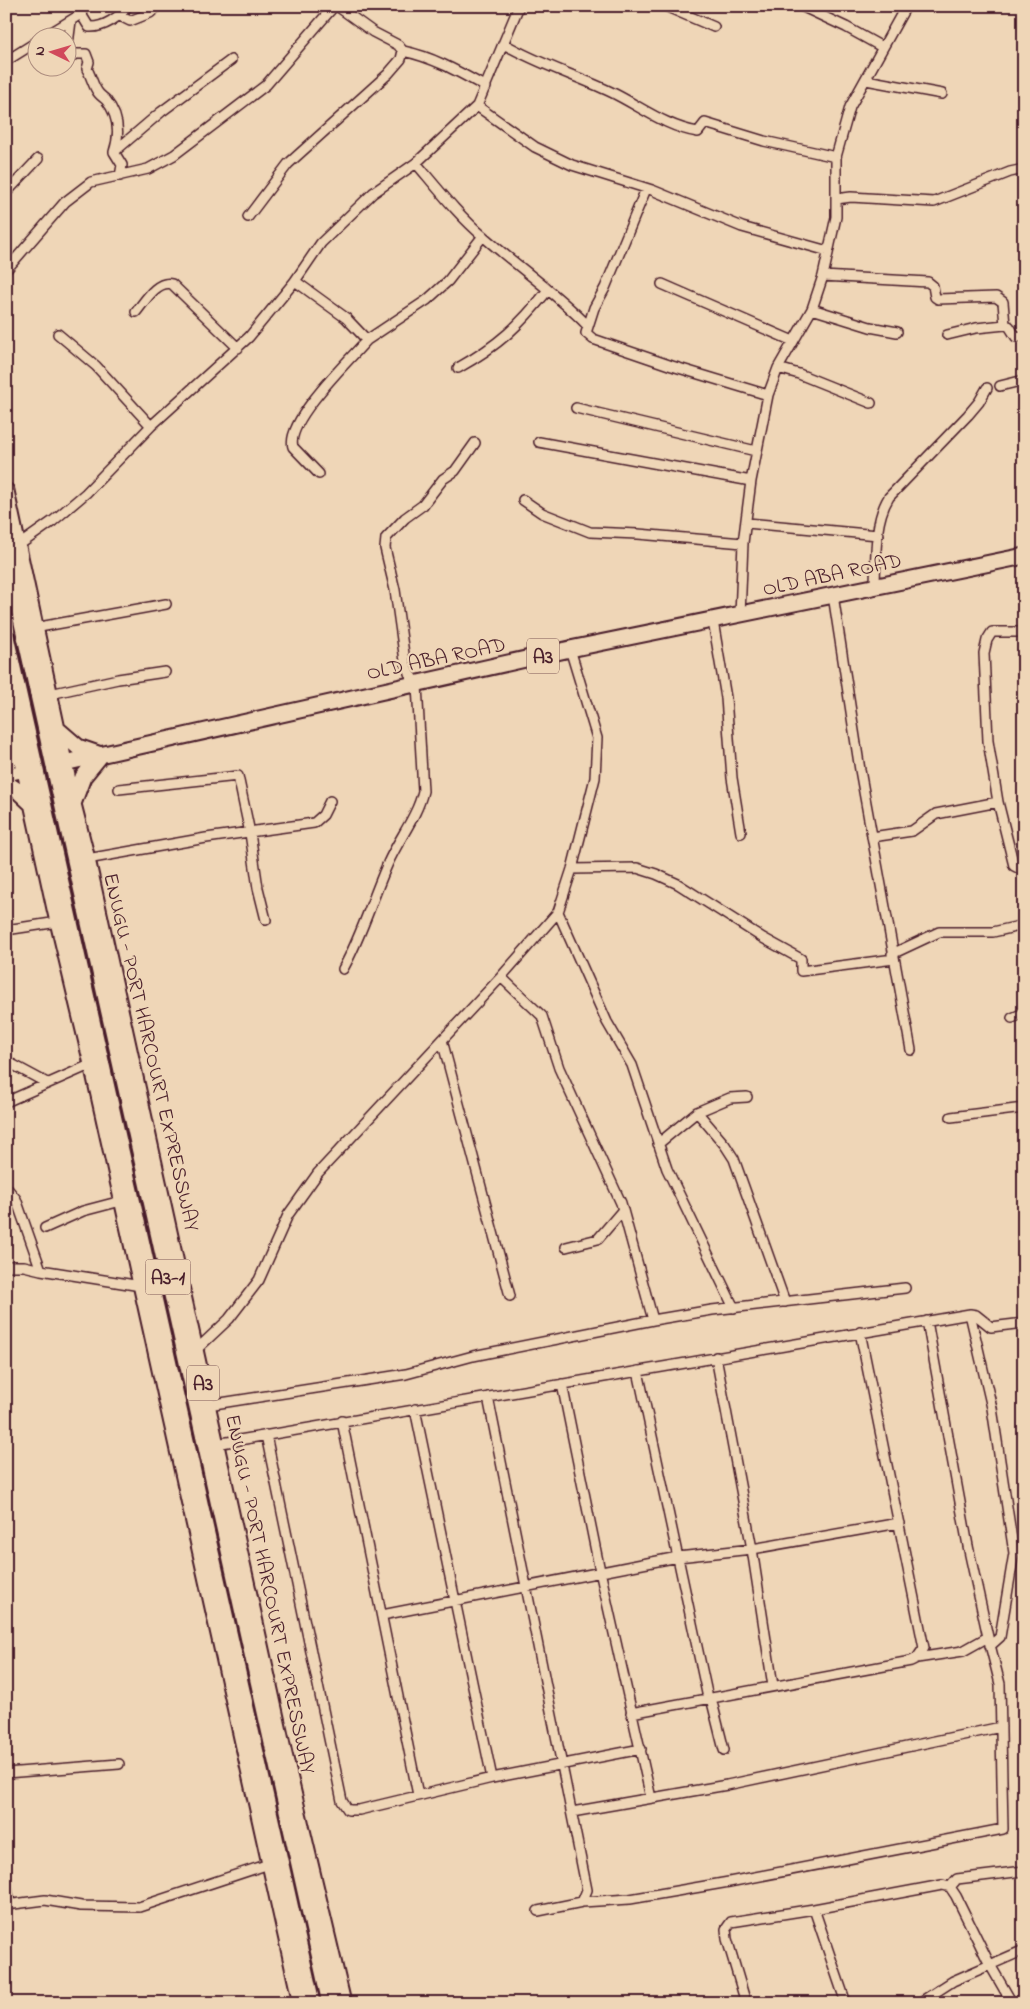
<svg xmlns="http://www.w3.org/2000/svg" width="1030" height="2009" viewBox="0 0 1030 2009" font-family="'Indie Flower',sans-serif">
<rect width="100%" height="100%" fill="#efd6b7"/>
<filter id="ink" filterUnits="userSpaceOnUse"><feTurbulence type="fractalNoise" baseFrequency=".02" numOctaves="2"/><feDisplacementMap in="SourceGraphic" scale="10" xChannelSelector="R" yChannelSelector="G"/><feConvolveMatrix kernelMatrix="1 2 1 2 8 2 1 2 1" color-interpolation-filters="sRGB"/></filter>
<g filter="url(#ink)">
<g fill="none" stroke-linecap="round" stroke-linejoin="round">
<g stroke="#4a1f2b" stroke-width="12">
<path id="minor" d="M320 6 330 11
M665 6 714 27
M801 6 846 27 882 47
M120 16 130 21 150 13 158 6
M42 38 81 14 89 27C104 28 119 17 128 6
M68 44 71 21
M504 44C538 64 575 75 611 92 640 106 666 127 698 132L705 123 764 141 836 157
M68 47 70 57 76 54H86L89 62 87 69C91 76 93 85 97 91 99 95 103 97 106 100 119 116 120 134 114 152L122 165 120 176
M403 51C433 57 459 72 486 87
M6 61 38 41
M866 80 942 94
M477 106 535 147 572 165 652 190 742 227 828 251
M114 152 161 112 231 60
M416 163C438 189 459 216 484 237 518 267 556 293 587 325
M646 189 605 288 594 308 586 333 593 339 672 366 768 395
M6 193 38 159
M836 199 851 197 934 202 1010 172 1024 169
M248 217 288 164 388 74 401 59 403 51 398 45 373 32 337 6
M6 270 65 202 91 182 148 169 174 155 266 85 334 6
M823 276 928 282 933 286 935 297 938 299 996 297 1003 302 1005 325
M295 281 346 318 367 340 427 300 448 281 483 236
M662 284 793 341
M812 309 870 327 897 332
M136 312C145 301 157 280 172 284L238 348
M58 334 96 366 151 426
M947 335 976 328 1005 325 1009 326 1016 337 1024 336
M458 368C499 345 519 326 548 290
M778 368 799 374 871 403
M1000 386 1024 380
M576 408 756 451
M539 442 751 481
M319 474 293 447C285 422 350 359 367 340
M523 500 542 513 590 532 638 534 743 543
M747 523 878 535
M19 545 53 521 86 493 151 426 249 337 295 281 321 243 373 193 416 163 477 106 519 6
M875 585C876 557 874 521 889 497L968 415 979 402 987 388
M833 595 860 770 911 1050
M740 615 743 543 751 481 768 395 778 368 812 309 823 276 836 217V157L850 107 906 6
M713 621 726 698 732 778 741 833
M34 628 166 604
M50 694 118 679 165 672
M119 789 238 776 250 833 258 888 266 920
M998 802 988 741 984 653 987 640 992 632H1024
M872 837 912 831 936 814 998 802 1014 866 1024 871
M87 859 206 838 314 823 323 815 330 801
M572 869 637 868 656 874 678 884 763 938 801 959V971L894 959
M558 912 607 1022 632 1065 667 1169 734 1308
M6 930 58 922
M892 954 939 932H993L1024 925
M343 969C362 935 372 899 388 863 399 838 417 817 423 791L417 685 409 673 405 661 395 590 385 548 386 538 405 518 423 505 443 479 455 471 475 443
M501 977 542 1016 559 1068 621 1203 653 1320
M1012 1018 1024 1013
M442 1040 510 1296
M6 1061 47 1083
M6 1102 92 1064
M697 1112 730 1098 747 1097
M951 1117 1024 1108
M658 1144 697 1112 725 1145 734 1159 785 1302
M6 1187 16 1199 41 1270 141 1286
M45 1228 83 1211 121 1201
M566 1247 598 1239 622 1211
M6 1266H24L41 1270
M970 1314 992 1408 1014 1553 1000 1637 990 1646
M927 1321 968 1546 988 1637
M196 1350 229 1319 259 1280 288 1215 318 1173 501 977 558 912 572 869 595 778 597 738 570 649
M716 1357 752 1549 773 1686
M638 1371 708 1698
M562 1384 600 1571 651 1798
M488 1397 587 1890 582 1902 538 1911
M208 1405 406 1374 473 1356 653 1320 712 1310 905 1288
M415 1409 492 1778
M342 1421 418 1795
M266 1435 342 1801 348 1810H359L492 1778 641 1749
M216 1444 970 1314 976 1315 991 1327 1024 1323
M382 1615 678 1557 752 1549 899 1523
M711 1698 724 1750
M631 1713 911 1661 917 1658 924 1648 860 1332
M6 1773 119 1764
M572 1812 727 1785 1001 1727
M6 1882 10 1904
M950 1887 957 1879 1024 1871
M582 1902 630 1899 729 1882 1003 1829 1000 1684 988 1637 963 1651 917 1658
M6 1905 45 1900 81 1906 139 1907 269 1864
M814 1909 846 2003
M746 2003 727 1939 726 1929 731 1922 814 1909 942 1885 950 1887 956 1896 989 1963 1012 2003
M919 2003 953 1981 1024 1950"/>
</g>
<g stroke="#4a1f2b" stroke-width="15">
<path id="tertiary" d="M6 775 25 771"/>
</g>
<g stroke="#4a1f2b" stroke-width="19">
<path id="primary" d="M6 491 73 804 87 859 284 1754 343 2003
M6 683 55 909 92 1064 301 2003
M56 728 78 747 101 755 83 777 73 804
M64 763 570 649 1024 556
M6 766 13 753 17 740
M6 783 17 790 33 805"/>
</g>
<g stroke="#4a1f2b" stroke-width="19">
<path id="trunk" d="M6 551 330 2003
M6 637 312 2003"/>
</g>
<use href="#minor" stroke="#efd6b7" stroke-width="9"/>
<use href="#tertiary" stroke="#efd6b7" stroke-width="11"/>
<use href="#primary" stroke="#efd6b7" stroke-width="15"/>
<use href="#trunk" stroke="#efd6b7" stroke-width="15"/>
</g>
</g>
<g text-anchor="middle" stroke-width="4.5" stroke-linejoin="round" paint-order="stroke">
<g fill="#efd6b7" stroke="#7c5655" stroke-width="1">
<rect x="527" y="638.5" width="32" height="35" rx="4"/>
<rect x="145.5" y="1259.5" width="45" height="35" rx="4"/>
<rect x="187" y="1365.5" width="32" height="35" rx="4"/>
</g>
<g font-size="20" font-weight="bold" fill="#4a1f2b">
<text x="543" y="663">A3</text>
<text x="168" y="1284">A3-1</text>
<text x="203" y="1390">A3</text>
</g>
<g font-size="21" fill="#4a1f2b" stroke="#efd6b7">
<text transform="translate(832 574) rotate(-12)" y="7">OLD ABA ROAD</text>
<text transform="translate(436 658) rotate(-12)" y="7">OLD ABA ROAD</text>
<text transform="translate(152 1052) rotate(77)" y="7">ENUGU - PORT HARCOURT EXPRESSWAY</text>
<text transform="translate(271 1594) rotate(78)" y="7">ENUGU - PORT HARCOURT EXPRESSWAY</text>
</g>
</g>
<rect width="1030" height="2009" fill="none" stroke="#efd6b7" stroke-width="25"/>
<rect x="12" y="12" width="1005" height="1984" fill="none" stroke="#4a1f2b" stroke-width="2" filter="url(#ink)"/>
<g transform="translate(52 52) rotate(275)"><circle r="24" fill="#efd6b7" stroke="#ad8d7f"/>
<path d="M0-4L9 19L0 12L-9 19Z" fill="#d1495b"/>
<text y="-8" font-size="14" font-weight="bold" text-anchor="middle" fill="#4a1f2b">N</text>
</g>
</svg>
